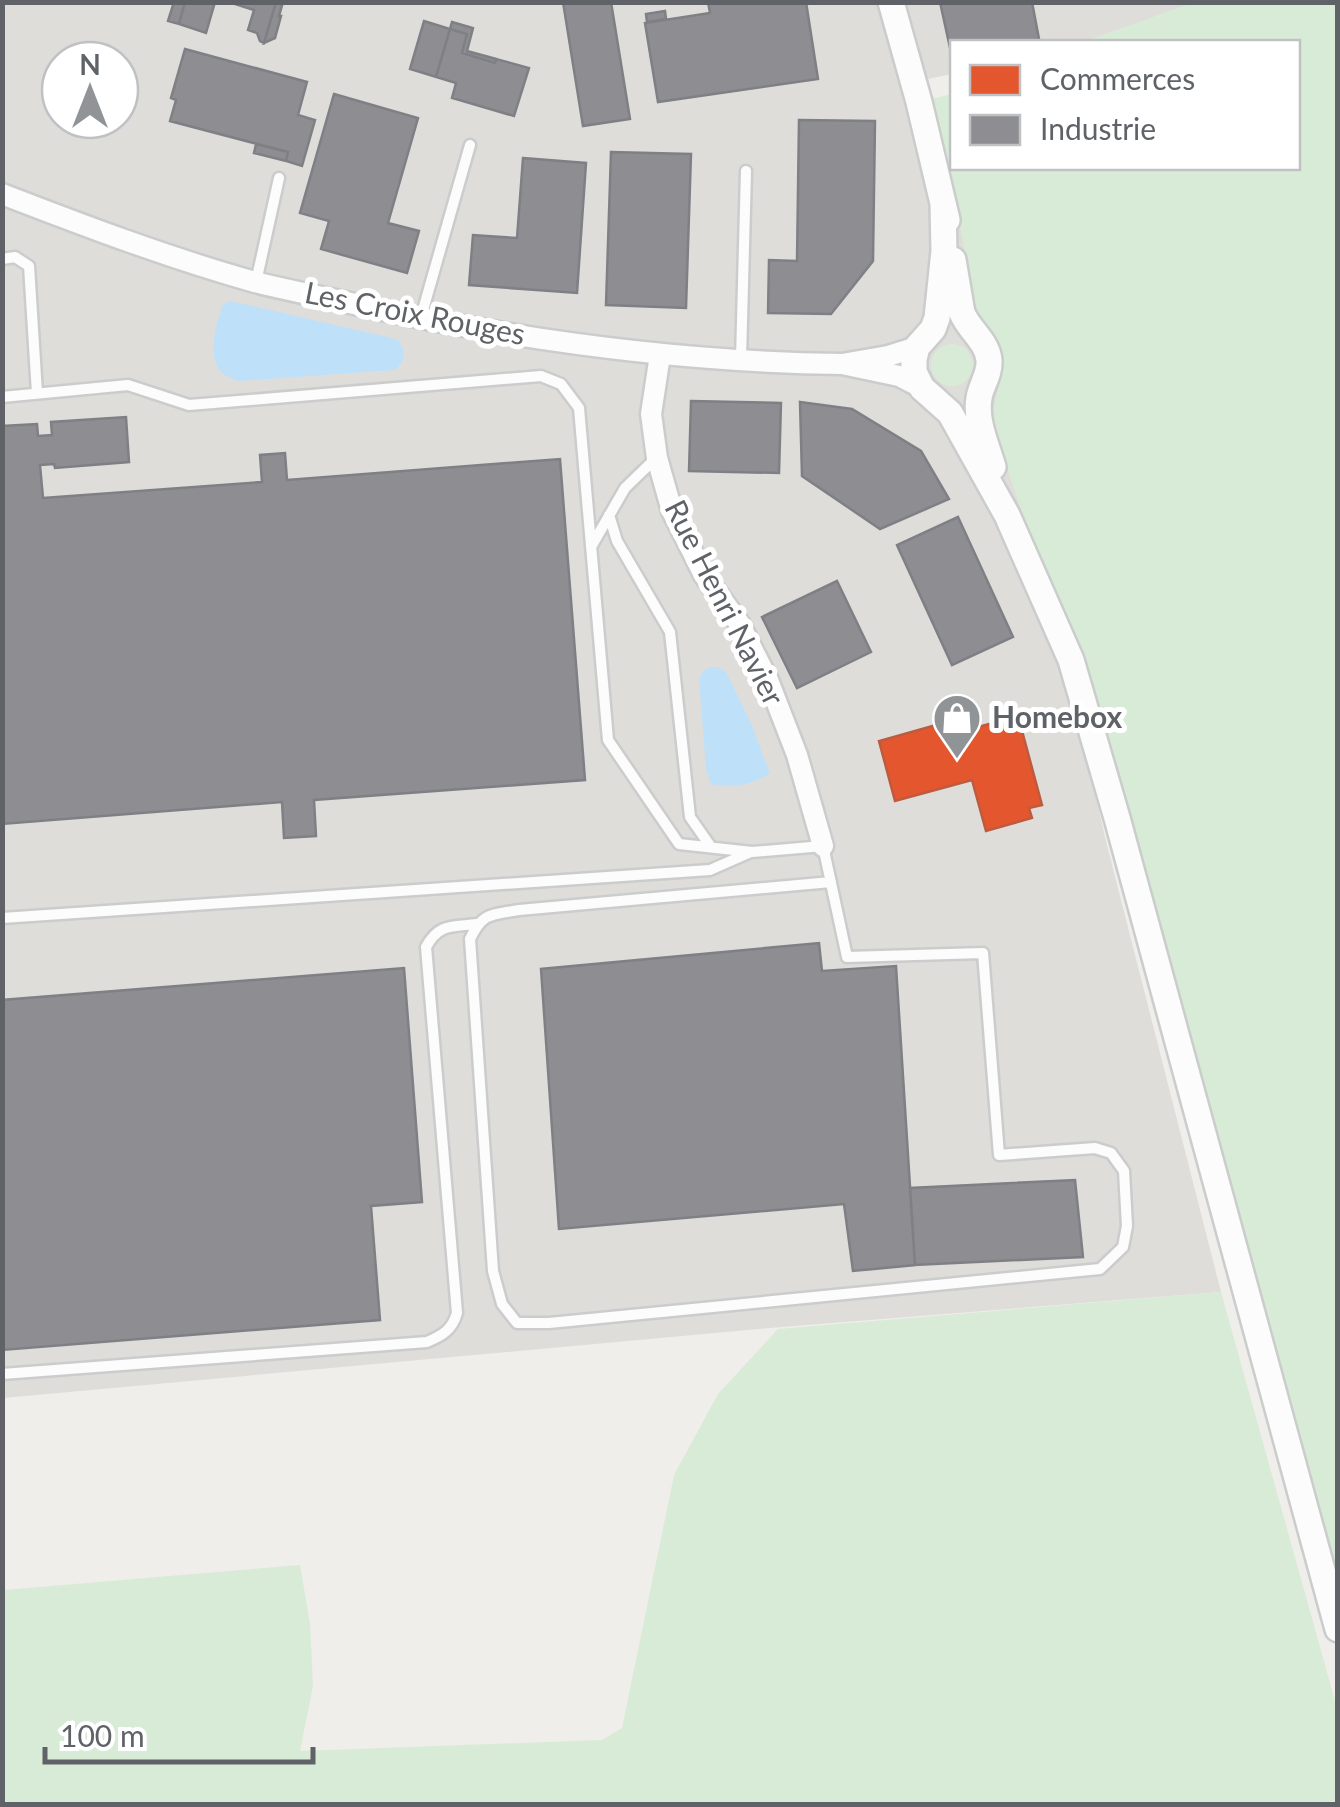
<svg xmlns="http://www.w3.org/2000/svg" width="1340" height="1807" viewBox="0 0 1340 1807" font-family="Lato,sans-serif">
<rect width="100%" height="100%" fill="#efeeea"/>
<path fill="#dfddda" fill-rule="evenodd" d="M3 3H1320L1114 42H952V74L928 79 1107 845 1221 1292 770 1328 3 1398ZM60 60H120V120H60Z"/>
<path fill="#d8ebd6" d="M1205 2 1337 3V1629L1071 660 992 423C992 400 1006 378 1001 355 998 335 980 321 974 301 967 274 965 245 958 218 949 179 932 140 919 102L952 94V168H1298V42H1083L1189 4Z
M931 365a21 21 0 1 1 42 0a21 21 0 1 1-42 0Z
M1221 1292 1337 1708V1804H3V1590L300 1565 310 1624 313 1686 300 1751 602 1740 622 1728 674 1475 718 1394 778 1329Z"/>
<path fill="#bfe0f9" d="M231 301 396 339C407 349 406 360 395 370L239 381C231 378 222 375 218 368 208 350 217 321 223 304Z
M710 667H719L726 672 751 723 770 774C749 785 734 789 711 784L706 769 699 680 703 671Z"/>
<path fill="#e4572e" stroke="#bc5b3f" stroke-width="2.5" d="M1018 716 1042 805 1029 808 1032 818 986 831 972 780 895 801 879 741 957 719 960 732Z"/>
<path fill="#8d8d92" stroke="#7f8085" stroke-width="2.5" d="M174 2H185L179 24 168 21Z
M185 2H215L206 33 179 24Z
M276 2H283L279 16H281L275 38 264 43Z
M276 2 264 43 260 41 257 33 248 30 254 10 232 3Z
M563 2H611L630 119 583 126Z
M708 2H806L818 79 658 102 645 23 710 13Z
M940 2H1032L1039 39 1023 42H952V57Z
M665 11 666 19 647 22 646 14Z
M424 21 450 29 436 77 410 69Z
M452 22 473 28 467 51 496 59 495 63 462 53 467 34 450 29Z
M450 29 467 34 462 53 495 63 496 59 529 68 514 116 452 98 456 83 436 77Z
M185 49 307 82 298 115 315 120 302 166 286 161 288 152 170 121 176 100 171 98Z
M334 94 418 118 388 223 419 231 407 273 321 249 329 221 300 213Z
M799 120 875 121 873 261 831 314 768 313 769 260 797 261Z
M256 144 288 152 286 161 254 153Z
M611 152 691 154 686 308 606 305Z
M523 158 586 163 577 293 469 285 473 235 517 238Z
M691 401 781 403 779 473 689 471Z
M800 402 852 409 921 451 949 499 880 529 802 476Z
M126 417 129 462 55 468 54 464 40 465 43 498 262 482 260 455 285 453 287 480 560 459 585 780 314 800 316 836 284 838 282 802 2 824V426L37 424 38 436 52 435 51 422Z
M958 517 1013 637 952 665 897 545Z
M837 581 871 652 797 688 762 617Z
M819 943 822 971 896 966 915 1265 853 1271 844 1204 559 1229 541 969Z
M404 968 422 1202 371 1206 380 1320 2 1350V1000Z
M1075 1180 1083 1257 915 1265 910 1188Z"/>
<g fill="none" stroke-linecap="round" stroke-linejoin="round">
<g stroke="#cbcccc" stroke-width="15">
<path id="service" d="M2 259 15 257 29 266 37 393
M256 282 279 178
M421 317 470 145
M741 359 746 171
M2 397 128 385 189 405 541 376 561 384 579 408 608 740 679 844 752 852 823 846 847 957 983 953 999 1155 1095 1148 1111 1153 1124 1171 1127 1226 1123 1247 1100 1269 549 1323H517L502 1304 493 1271 470 939C483 912 491 915 519 910L831 882
M609 515 617 541 670 632 690 817 711 847
M591 547 625 488 656 458
M2 918 710 870 751 852
M2 1374 427 1342C443 1335 452 1330 457 1313L426 947C439 923 452 927 477 924"/>
</g>
<g stroke="#cbcccc" stroke-width="25">
<path id="minor" d="M2 194C85 226 169 258 255 282 289 291 324 297 359 305 518 340 679 362 842 364
M917 347 888 356 842 364 899 376 922 388
M660 355 651 414 657 458 672 511 704 575 739 623 768 680 797 755 823 846"/>
</g>
<g stroke="#cbcccc" stroke-width="30">
<path id="tertiary" d="M891 2 919 102 947 220
M943 204 944 251 937 318 933 329 917 347 914 359V372L922 388 950 413 1007 515 1071 660 1117 818 1338 1629
M953 260 962 313C969 330 987 341 989 360 990 375 981 385 979 398 975 421 987 446 993 467"/>
</g>
<use href="#service" stroke="#fdfcfc" stroke-width="10"/>
<use href="#minor" stroke="#fdfcfc" stroke-width="20"/>
<use href="#tertiary" stroke="#fdfcfc" stroke-width="25"/>
</g>
<defs>
<g id="shop-pin" transform="scale(2.5)"><path d="M0 17L-7.5 6A9.5 9.5 0 1 1 7.5 6Z" fill="#919496" stroke="#fff"/><path d="M-5-2.5h2.3a2.7 3.5 0 0 1 5.4 0H5L5.5 6h-11ZM-1.5-2.5h3a1.5 2.3 0 0 0-3 0Z" fill="#fff"/></g>
</defs>
<g fill-rule="evenodd">
<use href="#shop-pin" x="957" y="718"/>
</g>
<g text-anchor="middle" stroke-width="10" stroke-linejoin="round" paint-order="stroke">
<g font-size="30" fill="#5f6368" stroke="#fff">
<text transform="translate(415 314) rotate(11)" y="10">Les Croix Rouges</text>
<text transform="translate(724 603) rotate(63)" y="10">Rue Henri Navier</text>
</g>
<g font-size="30" font-weight="bold" fill="#5f6368" stroke="#fff" text-anchor="start">
<text x="992" y="728">Homebox</text>
</g>
</g>
<rect width="1340" height="1807" fill="none" stroke="#5f6368" stroke-width="10"/>
<rect x="950" y="40" width="350" height="130" fill="#ffffff" stroke="#bfc1c3" stroke-width="2.5"/>
<rect x="970" y="65" width="50" height="30" fill="#e4572e" stroke="#bfc1c3" stroke-width="2.5"/>
<text x="1040" y="90" font-size="30" fill="#5f6368">Commerces</text>
<rect x="970" y="115" width="50" height="30" fill="#8d8d92" stroke="#bfc1c3" stroke-width="2.5"/>
<text x="1040" y="140" font-size="30" fill="#5f6368">Industrie</text>
<g transform="translate(90 90)"><circle r="48" fill="#ffffff" stroke="#bfc1c3" stroke-width="2.5"/>
<path d="M0-8L18 38L0 25L-18 38Z" fill="#919496"/>
<text y="-15" font-size="28" font-weight="bold" text-anchor="middle" fill="#5f6368">N</text>
</g>
<path d="M45 1747v15h268v-15" fill="none" stroke="#5f6368" stroke-width="5"/>
<text x="60" y="1747" font-size="30" fill="#5f6368" stroke="#ffffff" stroke-width="8" paint-order="stroke">100 m</text>
</svg>
